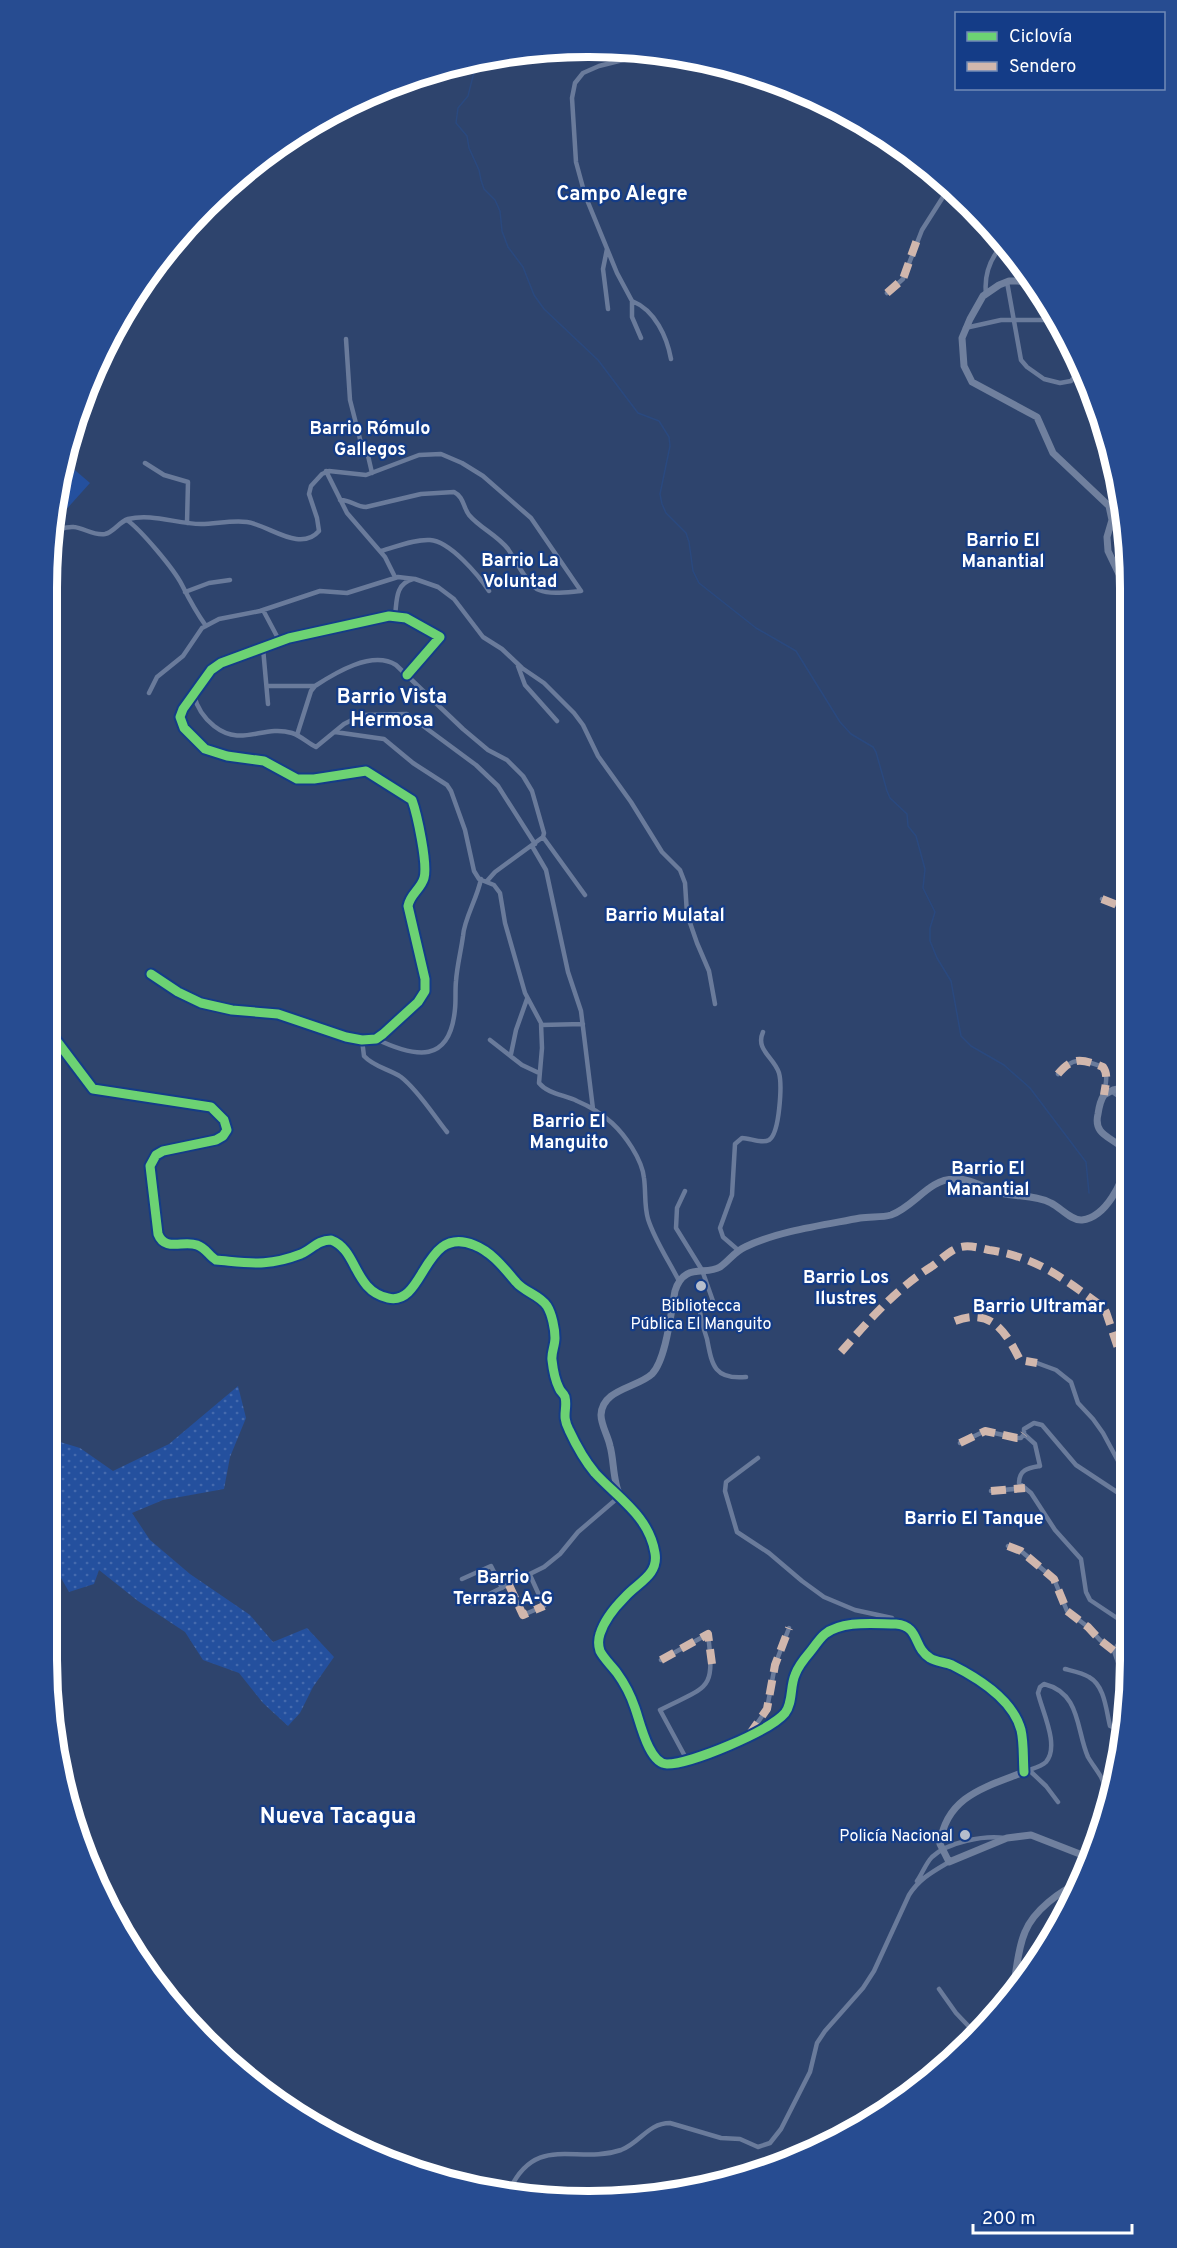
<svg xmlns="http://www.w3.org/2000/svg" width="1177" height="2248" viewBox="0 0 1177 2248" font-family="Overpass,sans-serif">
<defs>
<pattern id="grass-dots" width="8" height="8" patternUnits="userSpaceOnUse" patternTransform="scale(1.5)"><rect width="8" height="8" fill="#24509e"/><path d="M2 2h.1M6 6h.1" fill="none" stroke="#456aad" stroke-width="1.8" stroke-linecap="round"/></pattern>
</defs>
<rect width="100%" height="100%" fill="#2e446d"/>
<path fill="url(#grass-dots)" d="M238 1386 246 1418 230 1457 224 1489 163 1500 132 1513 150 1540 190 1574 250 1615 273 1642 307 1628 334 1657 313 1687 300 1713 288 1726 263 1703 239 1673 203 1660 185 1632 138 1601 99 1570 94 1584 69 1592 47 1553V1438L80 1448 113 1471 169 1444Z"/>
<path fill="#24509e" d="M69 465 90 483 55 522 53 521 60 477Z"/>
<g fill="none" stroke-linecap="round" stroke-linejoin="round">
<path stroke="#2a497f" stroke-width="1.5" d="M473 61 474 72 468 96 458 108 456 123 467 136 469 148 479 170 481 180 484 189 495 200 500 211 502 231 508 247 523 267 534 295 544 309 598 360 638 413 659 421 669 437 670 446 660 494 662 504 666 513 686 533 689 542 693 571 699 583 756 628 796 651 840 722 851 734 873 747 876 752 887 791 890 798 907 814 908 826 916 836 925 869 923 888 935 912 930 928V941L937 958 951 981 961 1036 971 1046 1004 1065 1030 1088 1086 1162 1089 1193"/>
<path stroke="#6a7b9b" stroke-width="4.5" d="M640 50 627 59 599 66 583 73 575 83 572 98 576 162 585 195 617 273 632 301V317L641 338
M607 249 603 269 608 309
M1007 282 1021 360 1027 367 1044 379 1060 383 1071 381 1082 368
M887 293 903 279 922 230 950 186
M986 294C984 276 990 259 1002 245
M632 301C655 310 667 337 671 359
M965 328 1001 320H1056
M346 339 350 400 362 447H366L372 473
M145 463 164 475 188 482 187 523
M326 471 347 513 385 557 395 577
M127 520C141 530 174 569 182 585 189 599 196 612 206 626
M1111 526 1126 539
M51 531C59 530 66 526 74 527 84 528 94 536 105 534 114 532 119 522 128 519 152 513 177 524 201 524 216 524 231 520 247 522 269 525 300 553 319 531L317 518 309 494 311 486 322 474 329 471 366 475 419 455 441 454 462 463 483 476 531 518 581 591C568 592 551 595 539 590 528 586 515 559 508 549 497 535 480 528 469 515 463 507 464 497 454 492L421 494 366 507C356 507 349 499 340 500
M381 551C396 547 414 539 430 540 450 541 479 576 489 591
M185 592 209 583 230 580
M263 610 280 642
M395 616C397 600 395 584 413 579
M263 648 268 704
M518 666 525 685 557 721
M267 686H315
M149 693 157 677 183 656 202 628 219 619 260 611 320 591 347 593 398 577 415 579 438 587 454 599 483 637 502 649 522 668 544 683 574 713 583 725 598 756 631 802 662 852 680 870 685 883 687 914 697 943 709 971 715 1004
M194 695C197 708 204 718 214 726 242 748 263 724 292 733 301 736 308 743 316 747L344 724 362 715 407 714 476 765 498 786 535 844
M335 732 384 739 413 763 447 785 451 791 465 830 474 871 479 879 494 885 500 893 505 923 525 993 541 1023 542 1048 539 1083C548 1094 565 1095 577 1101 589 1106 602 1114 612 1123 625 1135 642 1159 644 1178 646 1192 644 1205 648 1219 655 1241 669 1261 679 1281
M297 735 311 691 315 686C335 673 372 650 396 665L463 729 488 750 507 760 523 776 532 791 544 833 543 837 495 872 487 881
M543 837 585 895
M532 846 546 870 568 972 581 1011 593 1109
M1102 899 1127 909
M151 974 178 992 201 1003 232 1010 278 1014 346 1037 362 1040 376 1039 383 1034 418 1002 425 991V979L408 906C410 894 421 889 424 878 428 864 417 814 412 800L366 771 314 779H297L264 761 227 756 205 749 184 728 180 717 183 709 211 670 221 663 289 638 389 616 406 618 440 637 407 675
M541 1025 583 1024
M47 1028 93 1089 211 1107 224 1120 227 1130 223 1136 216 1140 163 1151 156 1155 150 1166 158 1234C165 1252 183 1240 197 1245 206 1248 209 1256 216 1260 251 1263 267 1267 301 1254 312 1249 318 1240 331 1240 358 1251 353 1293 390 1298 420 1303 422 1247 456 1243 466 1242 474 1243 482 1248 499 1258 506 1276 521 1287 529 1293 541 1297 547 1306 553 1314 556 1331 555 1341 554 1347 551 1353 552 1359 552 1367 556 1378 558 1386 560 1390 564 1393 565 1398 566 1404 563 1410 564 1416 568 1443 597 1477 618 1493
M376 1039C416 1058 450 1064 455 1009 456 1000 455 991 456 981 457 966 461 951 463 936 464 919 477 899 481 879
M362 1040 364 1056C374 1067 389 1069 401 1077 418 1090 434 1116 447 1132
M490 1040 522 1065 539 1073
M511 1054 516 1030 527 999
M1058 1074C1073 1056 1082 1059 1103 1067 1109 1075 1105 1086 1104 1095
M1111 1091 1128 1103
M685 1191 677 1208 676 1228 702 1270 714 1304 700 1311C701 1322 704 1329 707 1339 712 1365 714 1380 746 1377
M738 1250 723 1237 720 1228 732 1195 735 1144 742 1138C750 1138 762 1144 769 1140 780 1133 782 1084 779 1073 774 1057 755 1050 763 1032
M1037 1363 1056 1370 1071 1382 1078 1403 1093 1419 1103 1433 1124 1472 1128 1481 1123 1496
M960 1443 985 1431 1017 1438H1021L1024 1434
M758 1458 726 1482 725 1491 737 1532 769 1553 802 1581 824 1597 855 1610 892 1618 896 1624
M991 1491 1025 1488
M1129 1500 1076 1465 1042 1425 1034 1423 1024 1429V1434L1035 1444 1040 1466C1029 1468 1019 1469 1019 1483L1031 1493 1055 1530 1081 1559 1086 1592 1090 1600 1129 1626
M1008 1546 1021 1551 1054 1579 1067 1611 1088 1627 1100 1640 1114 1651
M462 1579 491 1566 502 1588
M509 1585 523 1615 544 1606 530 1575
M471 1603 544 1567 560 1554 578 1532 620 1496
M661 1660 708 1634C715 1692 709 1685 660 1710L687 1760
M1065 1669C1073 1671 1083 1673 1089 1677 1105 1686 1106 1710 1110 1726L1123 1731
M1126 1717 1128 1691 1114 1651 1129 1626
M749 1735 767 1709 775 1665 789 1628
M1029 1770 1046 1786 1058 1802
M1024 1772C1031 1769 1041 1767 1046 1762 1060 1746 1042 1711 1038 1693L1040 1687 1044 1684C1081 1693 1076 1730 1088 1757 1092 1764 1097 1770 1101 1777 1106 1786 1107 1799 1109 1809
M75 1829 80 1827 78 1840
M917 1881C922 1874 926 1863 932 1857 948 1842 984 1835 1005 1838
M939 1989 956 2013 977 2035
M510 2189C537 2133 577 2165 621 2150 640 2143 648 2123 670 2123L721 2138 740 2139 758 2147 770 2143 781 2129 810 2072 817 2043 825 2031 863 1988 874 1971 909 1895C919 1879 932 1872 949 1862"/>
<path stroke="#70809e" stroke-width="7" d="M1039 287 1018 281H1009L999 285 983 296 970 319 962 338 964 366 972 382 1037 417 1053 453 1109 506 1112 520 1107 537 1108 551 1119 574 1126 583
M1127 942 1120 967 1127 979
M1128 1087 1113 1090 1104 1095C1100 1101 1099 1107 1098 1114 1092 1139 1119 1137 1128 1155
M1090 1858 1031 1835 1007 1838 949 1862 940 1844C946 1796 986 1787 1024 1772L1020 1728 1006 1704 991 1690 959 1669 927 1656 911 1630 904 1625C883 1622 840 1620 824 1635 812 1646 797 1665 793 1681 790 1690 792 1704 786 1712 773 1728 685 1767 665 1763 658 1762 655 1757 651 1752L629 1695 620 1678 599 1648C597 1629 614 1606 628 1593 638 1584 652 1577 655 1563 658 1544 644 1522 633 1509 629 1504 623 1500 620 1495 613 1484 614 1459 610 1446 608 1436 601 1425 601 1415 602 1389 637 1388 652 1374 666 1360 671 1312 675 1291 684 1262 705 1276 720 1267 729 1261 734 1252 745 1247 778 1231 824 1225 860 1218 870 1216 881 1218 891 1215 914 1207 929 1179 954 1179 972 1178 985 1189 1001 1193 1017 1197 1036 1195 1051 1203 1060 1207 1071 1221 1082 1220 1107 1217 1122 1182 1128 1161
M1014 1983C1017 1967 1018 1948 1025 1932 1034 1910 1060 1891 1081 1882"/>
<path stroke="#d1b7ad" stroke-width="8" stroke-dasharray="15 8" stroke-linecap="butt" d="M887 293 903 279 919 234
M1102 899 1127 909
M1058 1074C1073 1056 1082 1059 1103 1067 1109 1075 1105 1086 1104 1095
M955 1321C991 1307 1006 1332 1020 1360L1037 1363
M841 1352C868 1321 897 1288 931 1267 941 1260 949 1250 961 1247 970 1245 980 1248 989 1250 1037 1257 1064 1279 1103 1307L1106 1312 1128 1378
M960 1443 985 1431 1017 1438H1021L1024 1434
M991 1491 1025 1488
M1008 1546 1021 1551 1054 1579 1067 1611 1088 1627 1100 1640 1114 1651
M509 1585 523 1615 544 1606
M661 1660 708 1634 712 1664
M749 1735 767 1709 775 1665 789 1628"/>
<g stroke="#143c87" stroke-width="13">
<path id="cycleway" d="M151 974 178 992 201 1003 232 1010 278 1014 346 1037 362 1040 376 1039 383 1034 418 1002 425 991V979L408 906C410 894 421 889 424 878 428 864 417 814 412 800L366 771 314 779H297L264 761 227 756 205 749 184 728 180 717 183 709 211 670 221 663 289 638 389 616 406 618 440 637 407 675
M47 1028 93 1089 211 1107 224 1120 227 1130 223 1136 216 1140 163 1151 156 1155 150 1166 158 1234C165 1252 183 1240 197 1245 206 1248 209 1256 216 1260 251 1263 267 1267 301 1254 312 1249 318 1240 331 1240 358 1250 353 1290 388 1298 425 1307 423 1224 474 1245 492 1252 504 1268 516 1282 524 1292 540 1295 547 1306 552 1314 555 1329 555 1338 555 1346 551 1353 552 1360 553 1369 555 1380 559 1388 561 1393 563 1392 565 1397 568 1409 561 1415 569 1430 576 1445 585 1461 595 1473 618 1498 649 1516 655 1553 659 1575 637 1583 625 1597 615 1607 604 1621 600 1634 598 1640 598 1645 600 1651 604 1659 612 1666 617 1673 625 1684 631 1696 635 1708 640 1722 649 1764 667 1764 691 1764 770 1731 785 1713 793 1703 790 1686 795 1675 798 1666 804 1659 810 1652 815 1646 819 1639 825 1634 843 1620 874 1624 896 1624 920 1626 913 1648 930 1658 936 1662 945 1662 952 1665 978 1678 1013 1700 1021 1730 1024 1743 1023 1758 1024 1772"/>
</g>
<use href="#cycleway" stroke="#6cd273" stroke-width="9"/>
</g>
<g fill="#b6becc" stroke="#143c87" stroke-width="2">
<circle cx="701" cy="1286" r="6"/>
<circle cx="965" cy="1835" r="6"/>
</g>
<g text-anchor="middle" stroke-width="4.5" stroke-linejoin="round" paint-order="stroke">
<g font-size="16" fill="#fff" stroke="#143c87">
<text x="701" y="1311">Bibliotecca<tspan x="701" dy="18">Pública El Manguito</tspan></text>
<text x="953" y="1841" text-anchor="end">Policía Nacional</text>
</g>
<g font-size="18" font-weight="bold" fill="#fff" stroke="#143c87">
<text x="370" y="434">Barrio Rómulo<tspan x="370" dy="21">Gallegos</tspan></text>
<text x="1003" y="546">Barrio El<tspan x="1003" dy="21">Manantial</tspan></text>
<text x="520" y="566">Barrio La<tspan x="520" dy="21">Voluntad</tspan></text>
<text x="665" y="921">Barrio Mulatal</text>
<text x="569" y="1127">Barrio El<tspan x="569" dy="21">Manguito</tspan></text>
<text x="988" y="1174">Barrio El<tspan x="988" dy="21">Manantial</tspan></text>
<text x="846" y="1283">Barrio Los<tspan x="846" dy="21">Ilustres</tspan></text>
<text x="1039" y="1312">Barrio Ultramar</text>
<text x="974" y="1524">Barrio El Tanque</text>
<text x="503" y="1583">Barrio<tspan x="503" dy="21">Terraza A-G</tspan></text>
</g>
<g font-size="20" font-weight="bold" fill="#fff" stroke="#143c87">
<text x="622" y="200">Campo Alegre</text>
<text x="392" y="703">Barrio Vista<tspan x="392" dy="23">Hermosa</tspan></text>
</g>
<g font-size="22" font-weight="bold" fill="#fff" stroke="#143c87">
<text x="338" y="1823">Nueva Tacagua</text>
</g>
</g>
<path d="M0 0H1177V2248H0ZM588 57H589A531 531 0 0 1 1120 588V1660A531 531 0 0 1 589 2191H588A531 531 0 0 1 57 1660V588A531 531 0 0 1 588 57Z" fill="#274c91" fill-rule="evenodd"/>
<path fill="none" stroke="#fff" stroke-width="8" d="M588 57H589A531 531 0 0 1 1120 588V1660A531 531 0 0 1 589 2191H588A531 531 0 0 1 57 1660V588A531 531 0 0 1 588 57Z"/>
<rect x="955" y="12" width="210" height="78" fill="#143c87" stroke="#728ab7" stroke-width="1.5"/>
<rect x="967" y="32" width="30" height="9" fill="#6cd273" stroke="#728ab7" stroke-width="1.5"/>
<text x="1009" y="42" font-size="18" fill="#ffffff">Ciclovía</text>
<rect x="967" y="62" width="30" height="9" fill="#d1b7ad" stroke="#728ab7" stroke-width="1.5"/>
<text x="1009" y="72" font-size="18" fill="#ffffff">Sendero</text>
<path d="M973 2224v9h159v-9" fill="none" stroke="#ffffff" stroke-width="3"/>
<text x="982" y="2224" font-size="18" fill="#ffffff" stroke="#143c87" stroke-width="4.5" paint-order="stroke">200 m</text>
</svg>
